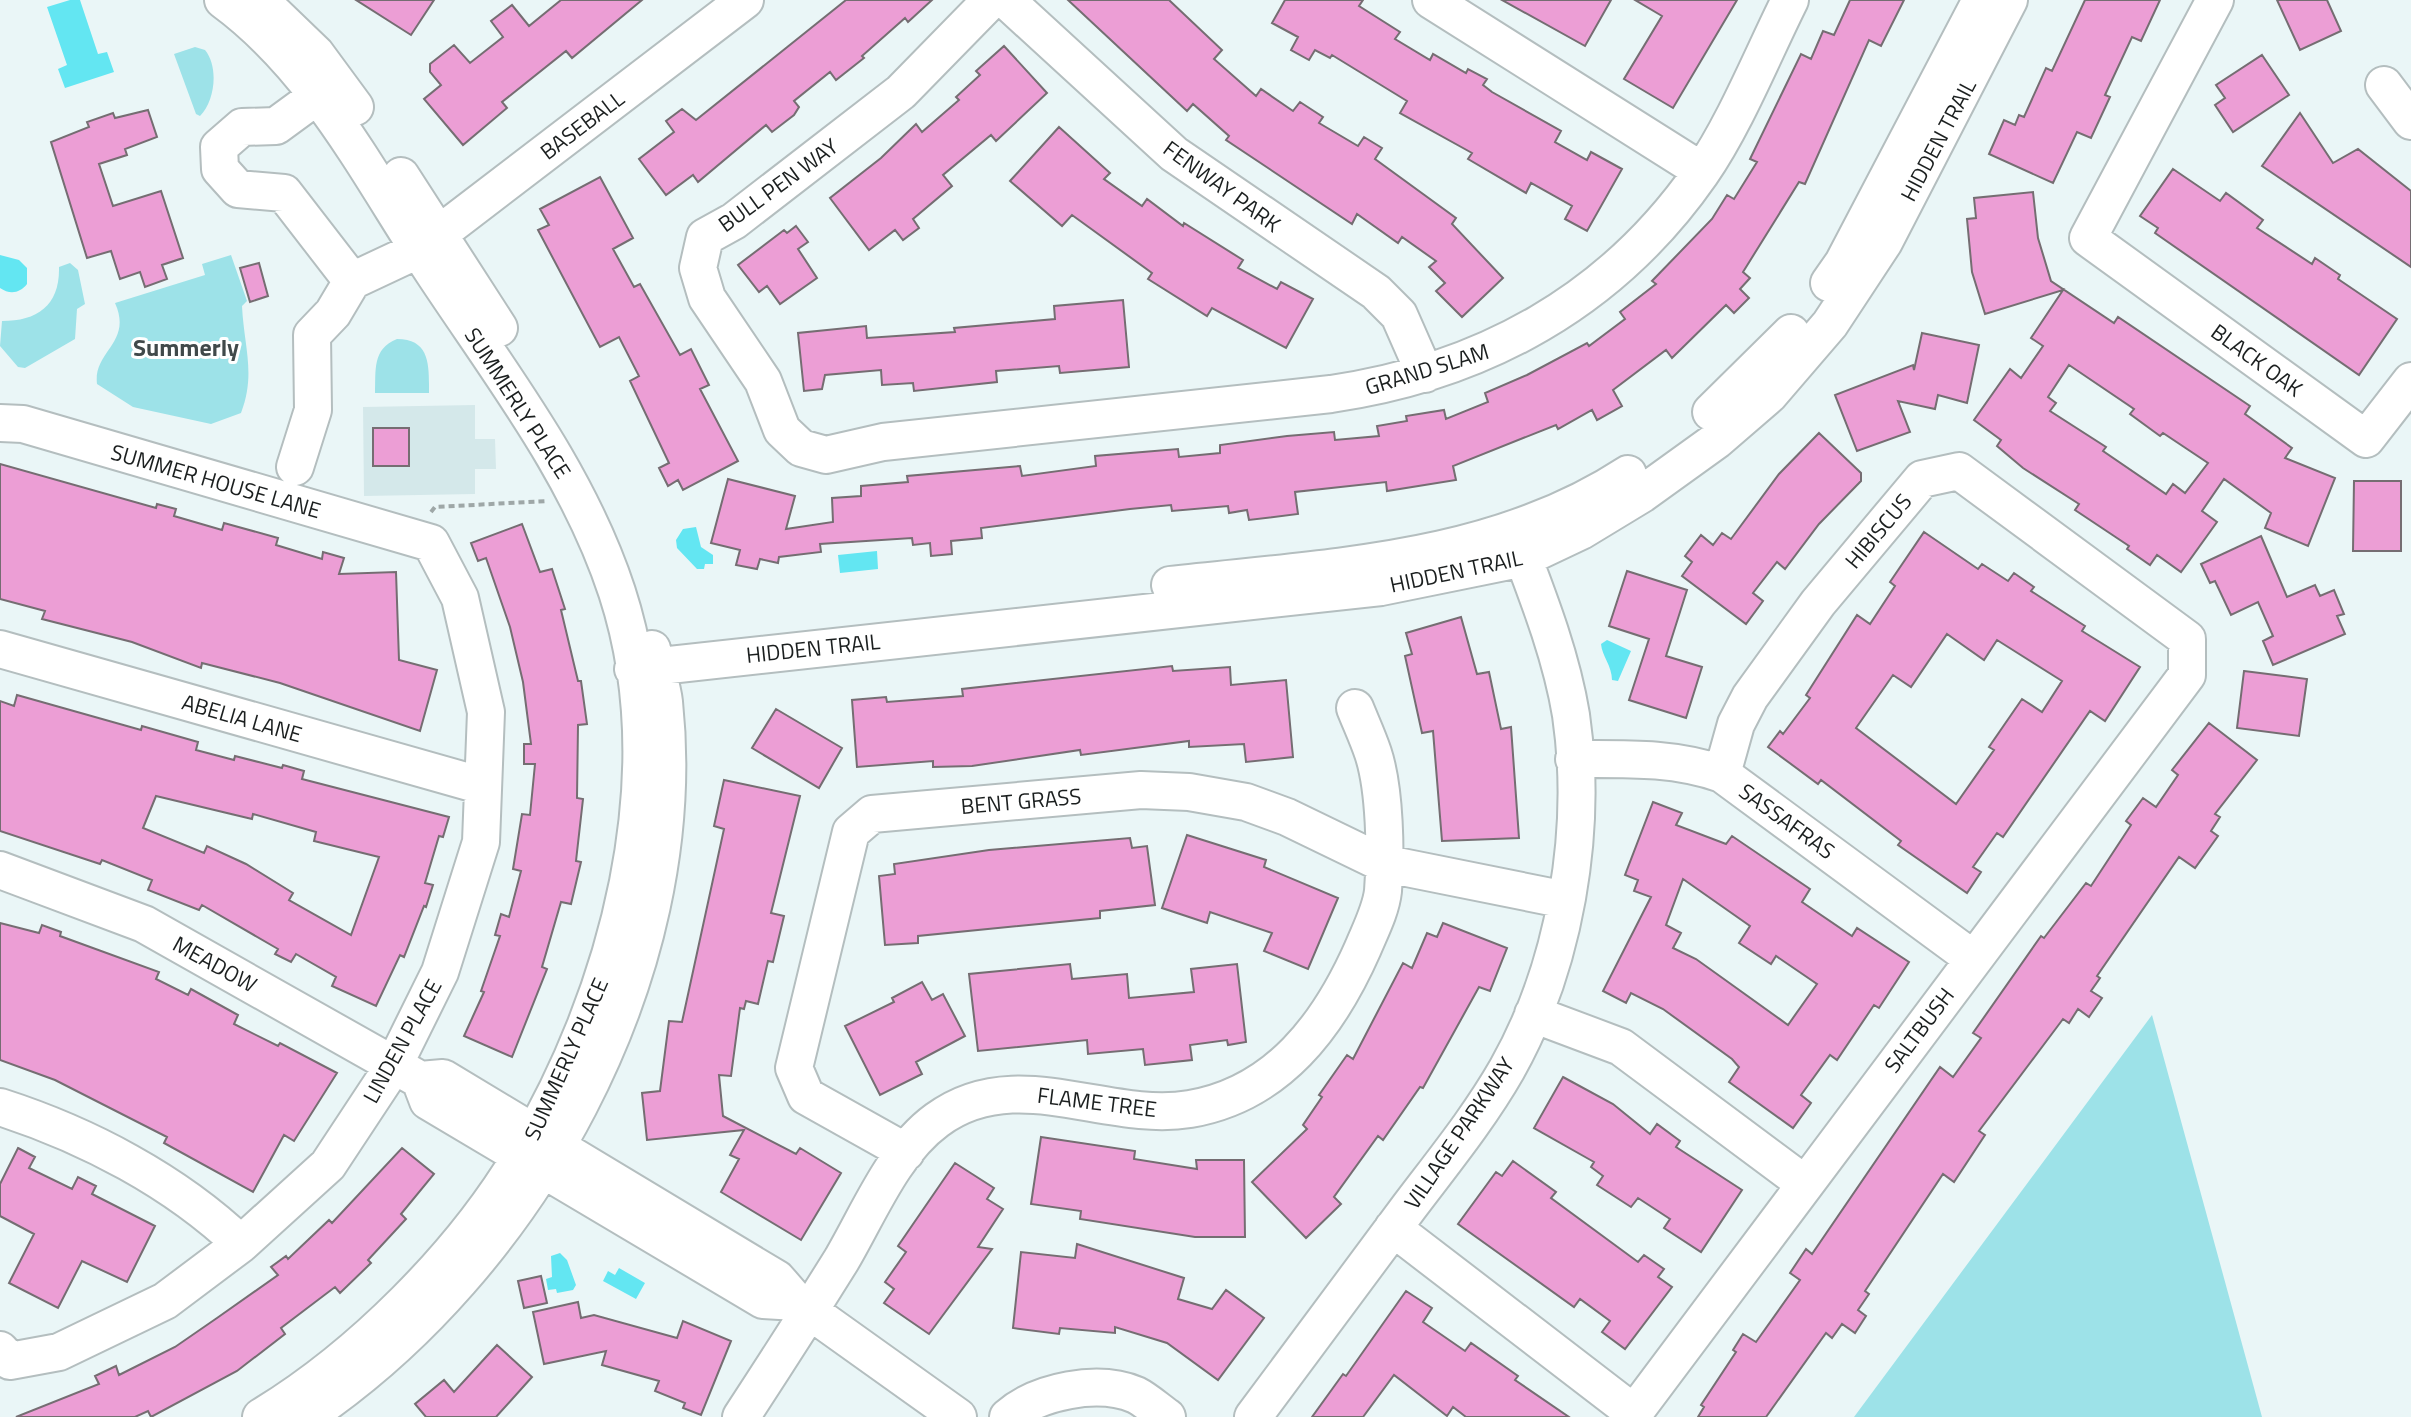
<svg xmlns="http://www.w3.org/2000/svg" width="2411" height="1417" viewBox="0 0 2411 1417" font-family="'Titillium Web',sans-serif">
<rect width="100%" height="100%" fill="#eaf6f7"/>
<path fill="#d4e8ea" d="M475 405V439H495L496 469H475V494L364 496 363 407Z"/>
<path fill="#9de2e8" d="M195 47 205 50C219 67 215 101 200 116L196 114 174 54Z
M231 255 247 301 242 306C244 347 256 374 241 413L211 424 133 407 97 384C93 351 133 343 115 303L205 275 202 264Z
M70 263 78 270 85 304 77 309 75 339 25 368 18 367 0 346 2 321C38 321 60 305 59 267Z
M397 339C431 339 429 367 429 393H375C376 370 372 349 397 339Z
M2152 1015 2262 1417H1854Z"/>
<path fill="#63e6f2" d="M70 0H80L98 54 107 52 114 72 65 88 58 69 67 65 47 7Z
M0 255 19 260 27 268V284C20 293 10 295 0 288Z
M696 527 701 547 713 555V564H705L704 569H697L677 548 676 540 683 529Z
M877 551 878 569 840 573 838 555Z
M1607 640 1631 651 1618 681 1612 680C1612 666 1602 656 1601 644Z
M560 1253 567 1260 576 1285 573 1290 557 1293 556 1289 548 1290 546 1279 552 1277 551 1256Z
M619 1268 645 1283 636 1299 603 1281 608 1271 615 1275Z"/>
<path fill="#ec9ed5" stroke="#756d72" stroke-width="2" fill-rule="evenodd" d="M356 0H434L411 35Z
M561 0H642L572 58 566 51 502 102 507 108 463 145 424 99 441 85 430 72V64L454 45 470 63 503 37 491 21 512 5 529 26Z
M846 0H932L908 22 905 18 862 56 864 58 836 80 830 72 794 101 799 107 794 115 772 132 766 125 698 182 693 175 666 195 639 159 674 132 666 121 682 109 696 120Z
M1068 0H1169L1222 50 1214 59 1256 96 1261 89 1293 111 1300 102 1323 117 1319 123 1358 146 1364 137 1382 148 1375 159 1456 218 1452 224 1503 278 1462 317 1436 291 1445 283 1429 267 1436 261 1402 237 1398 243 1357 214 1352 224 1226 140 1229 136 1193 104 1187 111Z
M1285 0H1363L1359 6 1400 32 1395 39 1430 60 1433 54 1466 73 1468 69 1487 79 1483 85 1492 92 1561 131 1555 142 1587 160 1591 152 1622 169 1587 231 1565 219 1572 206 1531 183 1526 193 1468 159 1472 153 1400 113 1407 101 1332 55 1330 58 1315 50 1309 60 1291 50 1298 37 1272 23Z
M1502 0H1611L1585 46Z
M1635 0H1737L1673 108 1624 79 1662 16Z
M1850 0H1904L1881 46 1869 40 1805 184 1799 182 1743 272 1750 278 1740 289 1749 298 1734 313 1726 305 1672 358 1666 350 1613 390 1622 406 1597 420 1592 410 1558 429 1556 425 1453 466 1456 480 1387 491 1386 482 1295 492 1298 514 1249 520 1247 510 1229 513 1228 506 1172 511 1171 505 1130 509 981 528 982 538 951 541 952 554 931 556 930 543 913 545 912 538 820 544 821 552 779 557 778 563 760 559 757 569 736 565 740 550 711 543 728 479 795 496 786 529 833 522 832 498 861 496V486L908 482 907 476 1020 466 1022 476 1096 466 1095 456 1178 449 1179 457 1220 453V445L1287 436 1334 432 1335 440 1379 436 1377 426 1407 421 1406 416 1444 410 1446 419 1488 402 1485 393 1527 375 1587 343 1589 346 1625 319 1620 312 1656 284 1652 281 1712 219 1727 195 1734 199 1757 162 1750 159 1801 54 1811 59 1823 31 1834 35Z
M2085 0H2160L2141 41 2132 37 2105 95 2110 97 2091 138 2077 132 2053 183 1989 154 2004 120 2015 125 2019 115 2024 117 2046 68 2052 71Z
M2277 0H2327L2341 31 2300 50Z
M1004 46 1047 93 996 141 991 135 943 175 952 186 913 219 919 228 903 240 895 230 869 250 830 198 881 158 916 124 922 132 959 100 956 97 980 75 976 71Z
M2262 55 2289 95 2233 132 2215 105 2225 98 2216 85Z
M148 110 157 137 125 149 127 155 99 164 113 206 161 191 183 258 162 265 167 279 145 287 140 272 120 279 111 251 87 258 51 142 89 127 87 122 113 113 115 118Z
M2300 113 2333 163 2358 149 2411 191V267L2262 166Z
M1059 127 1110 173 1104 179 1142 206 1147 199 1183 226 1184 223 1243 260 1238 268 1277 289 1281 282 1313 299 1286 348 1212 308 1207 316 1148 279 1152 273 1072 215 1062 226 1010 181Z
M2173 169 2220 201 2226 193 2263 220 2257 228 2312 264 2315 258 2340 275 2338 279 2397 319 2359 375 2155 233 2158 228 2140 216Z
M600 177 633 238 613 249 634 287 640 284 680 355 691 349 709 385 700 389 738 461 683 490 678 480 668 486 659 468 669 463 630 381 639 376 619 337 600 347 538 230 549 225 540 209Z
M2033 192 2038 238 2051 281 2114 323 2118 317 2250 406 2245 414 2292 448 2285 458 2335 478 2308 546 2265 528 2271 513 2224 479 2202 511 2217 522 2181 572 2157 555 2150 565 2127 549 2129 546 2075 510 2079 504 2023 468 1997 446 2001 440 1974 420 2010 369 2021 378 2043 346 2031 338 2063 290 1985 314 1972 272 1967 219 1976 218 1974 198ZM2069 365 2134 409 2130 414 2160 436 2163 433 2208 463 2185 493 2173 484 2166 494 2103 451 2106 447 2050 411 2056 403 2048 397Z
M796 226 808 242 798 249 817 278 780 304 767 286 759 292 738 265 784 230 787 233Z
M259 263 268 296 250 302 240 268Z
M1123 300 1129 367 1060 373 1059 366 996 371 997 382 914 391 913 383 882 385 881 370 825 375 822 389 804 391 798 333 866 326 867 338 955 332 954 328 1055 319 1054 306Z
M1922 333 1979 345 1967 403 1938 395 1935 409 1898 401 1910 432 1857 451 1835 395 1913 365 1914 370Z
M373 428H409V466H373Z
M1819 433 1861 473V481L1819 524 1785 569 1777 562 1753 593 1763 601 1746 624 1682 576 1692 562 1685 556 1701 535 1713 545 1722 533 1731 539 1779 474Z
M0 464 156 508 157 504 176 509 174 516 222 530 224 523 278 538 276 545 322 559 323 552 344 558 339 574 396 572 399 660 437 670 420 731 280 683 202 663 201 668 132 642 42 619 45 611 0 599Z
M2354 481H2401V551H2353Z
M522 524 540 572 552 569 565 609 561 610 578 681H581L587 724 578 725 577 798 583 799 576 861 581 862 571 904 561 902 542 967 547 969 512 1057 464 1036 484 992 481 991 500 936 495 935 501 914 509 917 521 871 513 869 522 814 530 815 535 764H524V744H531L523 682 510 627 486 558 478 561 471 543Z
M1924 532 1978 569 1982 564 2008 581 2014 573 2034 587 2031 591 2085 626 2082 631 2140 667 2105 721 2090 711 2003 837 1997 833 1973 867 1981 872 1967 893 1898 845 1901 841 1821 780 1818 784 1768 747 1780 731 1783 734 1810 698 1806 695 1857 615 1870 624 1895 586 1890 582ZM1947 634 1984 660 1997 640 2062 681 2042 712 2022 699 1989 747 1994 750 1956 804 1856 728 1893 675 1911 687Z
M2261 536 2287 597 2315 585 2320 596 2334 590 2344 614 2337 616 2345 634 2273 665 2263 641 2273 636 2258 602 2231 615 2215 581 2210 583 2201 564Z
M1627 571 1687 590 1666 656 1702 667 1686 718 1629 700 1649 639 1609 626Z
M1461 617 1477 674 1489 672 1501 729 1511 727 1519 838 1442 841 1433 731 1422 733 1405 656 1412 654 1406 633Z
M1172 666 1173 671 1230 667 1231 685 1286 680 1293 757 1246 762 1244 744 1189 747V741L1081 755 1080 750 972 766 933 767V761L857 767 852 700 886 697 887 702 963 696 962 689Z
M2244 671 2307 679 2299 736 2237 728Z
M17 695 141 730 142 726 198 742 196 750 234 760 235 756 282 768 283 765 304 771 302 779 449 817 443 837 439 836 425 883 433 885 426 907 424 906 404 957 400 955 376 1006 332 986 336 977 296 954 291 962 275 954 278 949 202 905 199 910 148 890 152 880 102 860 100 864 0 831V701L14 706ZM156 796 252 819 253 814 316 832 314 841 379 857 351 935 289 900 293 893 246 864 207 846 204 853 143 828Z
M776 709 842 748 819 788 752 748Z
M2209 723 2257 760 2215 814 2220 817 2211 831 2218 836 2195 868 2179 857 2097 976 2100 978 2091 991 2102 998 2089 1017 2078 1009 2069 1023 2063 1019 1979 1131 1985 1135 1954 1182 1943 1174 1865 1291 1869 1294 1858 1310 1866 1316 1855 1333 1842 1324 1832 1338 1826 1333 1766 1417H1698L1704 1407 1701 1405 1736 1352 1733 1350 1743 1334 1756 1342 1800 1280 1790 1273 1806 1249 1812 1254 1940 1067 1953 1077 1981 1038 1973 1033 2041 936 2044 938 2086 883 2091 886 2131 825 2126 821 2143 798 2156 807 2178 775 2172 770Z
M724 780 800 796 771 913 784 916 773 962 768 961 758 1004 746 1001 744 1009 740 1008 731 1076 719 1075 723 1116 796 1154 800 1148 841 1173 801 1240 721 1192 739 1159 730 1155 744 1130 647 1140 642 1093 660 1091 669 1021 682 1022 724 829 714 826Z
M1653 802 1682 813 1676 825 1726 844 1732 836 1810 889 1802 902 1852 936 1857 928 1909 962 1879 1008 1874 1005 1837 1060 1830 1055 1801 1095 1811 1103 1793 1128 1729 1082 1739 1067 1732 1059 1663 1009 1631 993 1626 1003 1603 991 1651 897 1634 891 1638 880 1625 875ZM1683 879 1750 926 1739 943 1771 964 1776 956 1817 984 1788 1025 1696 959 1673 948 1681 933 1666 925Z
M1187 835 1266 860 1264 867 1338 898 1308 969 1264 951 1272 933 1210 912 1207 923 1162 908Z
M1130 838 1132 848 1147 846 1155 905 1100 911V918L918 936V943L885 945 879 876 895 874 894 864 989 850Z
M0 923 39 933 42 925 61 932 60 936 159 972 156 979 188 995 191 989 238 1015 234 1024 278 1046 280 1043 337 1073 294 1141 284 1135 253 1192 164 1143 167 1137 55 1080 0 1060Z
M1443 923 1507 948 1490 991 1479 987 1423 1088 1420 1087 1383 1140 1378 1136 1334 1197 1341 1204 1306 1238 1252 1182 1307 1129 1303 1125 1322 1097 1319 1095 1347 1055 1353 1059 1403 963 1412 968 1427 933 1437 937Z
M1070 964 1072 979 1127 974 1129 998 1194 992 1191 969 1237 964 1246 1042 1228 1045 1227 1040 1190 1045 1192 1060 1145 1065 1143 1049 1088 1054 1087 1040 978 1051 969 974Z
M922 982 932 1000 943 994 965 1036 916 1062 922 1074 880 1095 845 1026 894 1002 892 998Z
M1563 1077 1613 1104 1650 1134 1657 1124 1680 1141 1676 1147 1742 1190 1701 1252 1664 1228 1670 1219 1638 1198 1631 1207 1597 1185 1603 1176 1591 1167 1594 1162 1534 1128Z
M1041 1137 1135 1151 1134 1159 1197 1169 1196 1160H1244L1245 1237H1195L1080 1219 1081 1211 1031 1204Z
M18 1148 35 1157 29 1168 72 1189 78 1177 96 1186 92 1194 155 1226 127 1282 82 1261 58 1308 9 1283 34 1234 0 1216V1184Z
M402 1148 434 1174 401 1214 406 1219 368 1260 371 1263 340 1293 335 1287 281 1328 285 1334 237 1371 151 1417 148 1411 135 1417H16L99 1384 95 1376 116 1366 119 1375 175 1347 217 1318 278 1275 271 1267 286 1256 288 1259 329 1220 332 1223Z
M1513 1161 1556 1192 1551 1198 1638 1262 1644 1255 1664 1269 1658 1277 1672 1287 1625 1349 1602 1332 1610 1321 1580 1299 1574 1307 1458 1224 1496 1172 1502 1176Z
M955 1163 994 1188 987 1199 1003 1209 978 1247 992 1249 929 1334 884 1303 894 1289 885 1282 906 1252 898 1246Z
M1077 1244 1184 1278 1178 1299 1212 1309 1226 1290 1264 1318 1218 1380 1167 1343 1115 1327V1333L1060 1328 1059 1334 1013 1328 1021 1252 1075 1258Z
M541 1276 547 1303 524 1308 518 1281Z
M1406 1291 1432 1308 1423 1322 1465 1351 1471 1343 1518 1376 1515 1380 1569 1417H1466L1453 1407 1447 1416 1394 1375 1363 1417H1312L1343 1374 1346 1376Z
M578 1302 581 1318 594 1315 677 1338 683 1321 731 1341 701 1415 683 1408 685 1403 655 1391 659 1381 602 1365 606 1351 544 1364 533 1312Z
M497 1345 532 1377 496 1417H426L415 1404 444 1380 454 1392Z"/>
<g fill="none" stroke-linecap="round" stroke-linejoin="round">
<g stroke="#b4bebf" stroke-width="40">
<path id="minor" d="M223 0C317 69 370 177 433 272 501 375 578 473 617 592 677 776 618 995 521 1156 461 1256 360 1357 261 1417
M260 0 316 54 355 107
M991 0 901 92 734 221 705 237 698 268 707 298 763 381 782 430 801 448 826 455 883 442 1331 394C1483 372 1612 301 1701 173 1735 124 1763 54 1790 0
M1006 0 1174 154 1376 292 1399 315 1425 374
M1431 0 1702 171
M2215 0 2088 238 2366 439 2411 381
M2384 85 2411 121
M317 96 276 126 242 127 219 147 220 169 238 189 284 193 352 281 418 250 745 0
M401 176 499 328
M1829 283 1843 263 1981 0
M1711 412 1791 333
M0 423 23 424 431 543 460 598 486 712 481 842 440 972 394 1065 328 1165 241 1244 165 1301 59 1352 10 1361 0 1350
M295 467 313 410 312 335 333 313 352 281
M1170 585C1327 567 1492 563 1628 474
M0 649 483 786
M633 669 1381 587 1524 558 1581 531 1642 494 1717 440 1769 395 1830 324 1884 242 2009 0
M1574 759C1626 759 1674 757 1722 774L1972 958
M0 870 144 924 415 1077
M1533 1014 1621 1047 1805 1184
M0 1107C87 1135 175 1181 241 1244
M906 1152 806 1096 794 1068 851 832 872 814 1141 790 1189 792 1246 802 1287 817 1382 863 1566 900
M1393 1228 1634 1413
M797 1302 763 1300 428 1101 420 1080 443 1078 777 1279 797 1302 958 1417
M306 1417C528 1268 693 974 664 702 662 684 655 667 652 649
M741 1417C775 1365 809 1312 842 1259 869 1213 893 1152 937 1120 1016 1062 1105 1123 1190 1109 1278 1094 1329 1025 1363 948 1370 931 1381 910 1383 891 1386 854 1385 789 1373 753 1368 738 1361 723 1355 708
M1008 1417C1038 1391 1098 1379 1136 1395 1146 1400 1157 1410 1167 1417
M1253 1417C1305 1347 1357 1277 1409 1207 1443 1162 1479 1118 1507 1069 1565 966 1588 832 1571 715 1561 654 1537 594 1515 536
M1631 1417 2187 675V639L1959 471 1922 479 1818 603 1750 697 1736 724 1722 774"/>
</g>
<path stroke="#9ea7a7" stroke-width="4" stroke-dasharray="6 4" stroke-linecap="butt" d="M431 512 435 507 547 501"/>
<use href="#minor" stroke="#fff" stroke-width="36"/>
</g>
<g text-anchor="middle" stroke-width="6" stroke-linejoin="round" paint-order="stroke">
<g font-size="22" fill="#1b1f1f" stroke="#fff">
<text transform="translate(582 125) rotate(-37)" y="8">BASEBALL</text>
<text transform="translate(1938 140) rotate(-62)" y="8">HIDDEN TRAIL</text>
<text transform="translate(778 185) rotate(-36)" y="8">BULL PEN WAY</text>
<text transform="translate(1222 186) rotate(36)" y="8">FENWAY PARK</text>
<text transform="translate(2257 360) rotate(36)" y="8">BLACK OAK</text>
<text transform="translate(1427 369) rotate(-17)" y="8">GRAND SLAM</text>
<text transform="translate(518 403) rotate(57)" y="8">SUMMERLY PLACE</text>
<text transform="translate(216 481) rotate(16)" y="8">SUMMER HOUSE LANE</text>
<text transform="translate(1878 531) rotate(-50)" y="8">HIBISCUS</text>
<text transform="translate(1456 571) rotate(-12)" y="8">HIDDEN TRAIL</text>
<text transform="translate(813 648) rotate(-6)" y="8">HIDDEN TRAIL</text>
<text transform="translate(242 718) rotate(16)" y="8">ABELIA LANE</text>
<text transform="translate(1021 801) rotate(-5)" y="8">BENT GRASS</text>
<text transform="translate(1787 821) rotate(36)" y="8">SASSAFRAS</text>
<text transform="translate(215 964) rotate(29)" y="8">MEADOW</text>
<text transform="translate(1919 1030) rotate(-53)" y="8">SALTBUSH</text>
<text transform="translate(402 1041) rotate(-61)" y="8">LINDEN PLACE</text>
<text transform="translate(566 1059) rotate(-66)" y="8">SUMMERLY PLACE</text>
<text transform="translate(1097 1102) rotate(7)" y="8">FLAME TREE</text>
<text transform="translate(1459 1133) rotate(-56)" y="8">VILLAGE PARKWAY</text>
</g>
<g font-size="24" font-weight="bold" fill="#40494a" stroke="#fff">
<text x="186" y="356">Summerly</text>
</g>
</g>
</svg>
